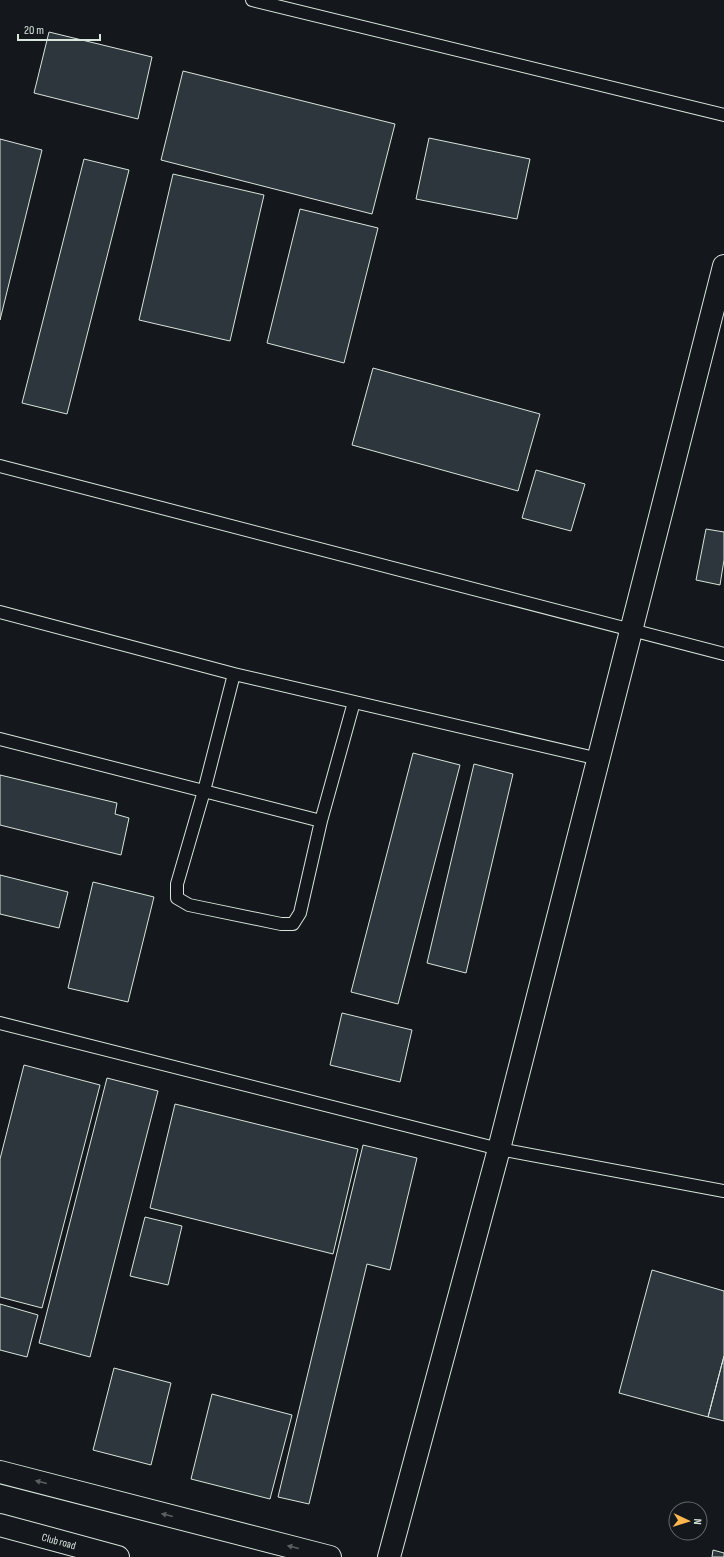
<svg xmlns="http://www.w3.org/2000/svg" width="724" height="1557" viewBox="0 0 724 1557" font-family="'Sofia Sans Condensed',sans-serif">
<rect width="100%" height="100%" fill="#14181c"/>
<path fill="#2c363c" stroke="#d8e6dc" d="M49 32 152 57 138 119 34 93Z
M183 71 395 124 372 214 161 160Z
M429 138 530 159 517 219 416 199Z
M0 139 42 150 0 320Z
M84 159 129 170 67 414 22 403Z
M173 174 264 195 230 341 139 320Z
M300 209 378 228 344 363 267 343Z
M373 368 540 414 518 491 352 445Z
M536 470 585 484 571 531 522 518Z
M706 529 724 532V560L720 585 696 580Z
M413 753 460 765 398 1004 351 992Z
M474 764 513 774 466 973 427 963Z
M0 775 117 803 115 814 129 818 121 855 0 825Z
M0 875 68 892 59 928 0 914Z
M93 882 154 897 128 1002 68 988Z
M342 1013 412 1030 400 1082 330 1065Z
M24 1065 100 1085 42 1308 0 1297V1159Z
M107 1078 158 1091 90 1357 39 1343Z
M175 1104 358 1149 333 1254 150 1208Z
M363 1145 417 1158 390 1270 367 1264 309 1504 278 1497Z
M145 1217 182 1226 168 1285 130 1276Z
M652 1270 724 1291V1356L708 1417 619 1393Z
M0 1304 38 1315 27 1357 0 1350Z
M724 1356V1421L708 1417Z
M114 1368 171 1383 151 1465 93 1450Z
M212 1394 292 1415 270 1499 191 1479Z
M713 1550 724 1553V1557H712Z"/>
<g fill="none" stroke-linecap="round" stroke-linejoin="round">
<g stroke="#d8e6dc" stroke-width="14">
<path id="service" d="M252 0 724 115
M0 466 724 654
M0 612 234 674
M354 702 321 821 300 913 293 924H281L189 905 177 898V884L204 791 234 674 599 759
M0 739 321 821
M0 1023 499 1149 724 1191"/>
</g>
<g stroke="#d8e6dc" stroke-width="24">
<path id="minor" d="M389 1557 499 1149 724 266"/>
</g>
<g stroke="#d8e6dc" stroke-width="24">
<g id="secondary">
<path d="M0 1472 330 1557"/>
<path id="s1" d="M0 1525 118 1557"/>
</g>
</g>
<use href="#service" stroke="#14181c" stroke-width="12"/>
<use href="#minor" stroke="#14181c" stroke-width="22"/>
<use href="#secondary" stroke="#14181c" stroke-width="22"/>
</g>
<defs><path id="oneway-solid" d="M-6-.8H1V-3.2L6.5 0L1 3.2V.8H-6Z"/></defs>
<g fill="#59605f">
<use href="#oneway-solid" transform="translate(41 1482) rotate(-166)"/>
<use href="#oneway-solid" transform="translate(167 1515) rotate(-166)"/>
<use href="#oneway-solid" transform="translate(293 1547) rotate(-166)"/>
</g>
<g text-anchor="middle" stroke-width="3" stroke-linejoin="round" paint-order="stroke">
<g font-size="11" fill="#d8e6dc" stroke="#14181c">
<text dy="4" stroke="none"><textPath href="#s1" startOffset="61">Club road</textPath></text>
</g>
</g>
<g transform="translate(688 1521) rotate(94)"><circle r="19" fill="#14181c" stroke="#626a69"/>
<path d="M0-3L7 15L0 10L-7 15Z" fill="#ffb74d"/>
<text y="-6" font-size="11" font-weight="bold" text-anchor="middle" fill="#d8e6dc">N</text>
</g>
<path d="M18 34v6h82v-6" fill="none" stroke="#d8e6dc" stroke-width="2"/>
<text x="24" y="34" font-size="12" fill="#d8e6dc" stroke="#14181c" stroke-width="3" paint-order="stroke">20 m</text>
</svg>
